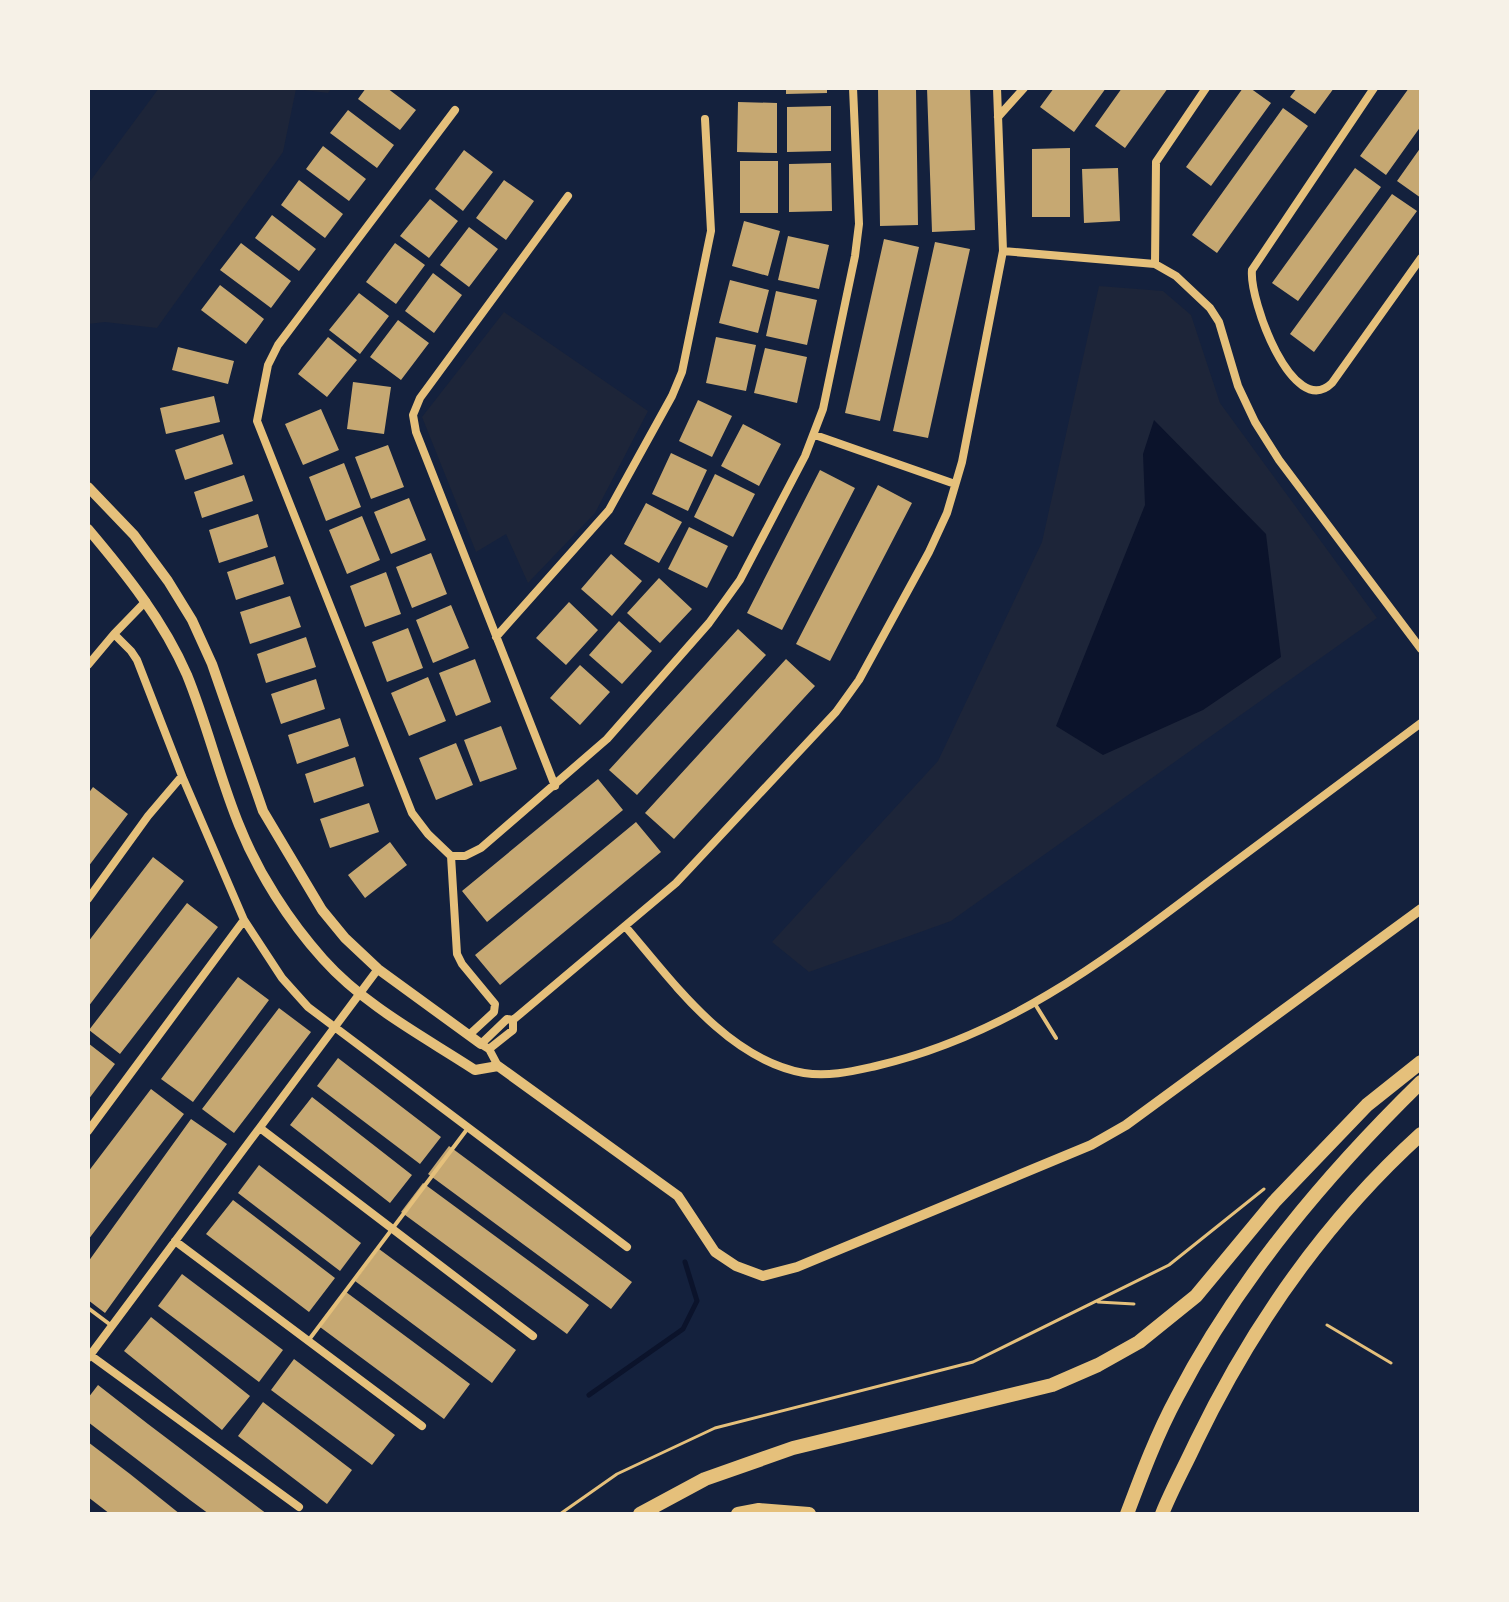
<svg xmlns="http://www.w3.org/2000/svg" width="1509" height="1602" viewBox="0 0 1509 1602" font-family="'Noto Serif',serif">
<rect width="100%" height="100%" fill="#14213d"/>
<path fill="#1d2539" d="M159 88H332L328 93 296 89 283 152 157 328 105 322 88 324V184Z
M1099 286 1163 291 1191 315 1220 403 1377 618 951 921 809 972 772 942 938 761 1042 542Z
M504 312 648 411 595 513 528 583 506 534 476 552 422 417Z"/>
<path fill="#0b132b" d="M1154 420 1266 534 1281 657 1203 710 1103 755 1056 726 1145 505 1143 454Z"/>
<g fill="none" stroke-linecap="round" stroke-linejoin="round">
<path stroke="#0b132b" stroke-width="5" d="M589 1395 683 1329 697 1301 685 1262"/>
</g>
<path fill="#c6a872" d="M366 88H387L416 110 400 130 358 99Z
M786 88H827V93L786 94Z
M878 88H916L918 225 880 226Z
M927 88H970L975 230 932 232Z
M1054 88H1106L1074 132 1040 107Z
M1122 88H1168L1125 148 1095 126Z
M1243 88H1250L1271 103 1211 186 1186 167Z
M1297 88H1334L1315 114 1290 97Z
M1409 88H1421V126L1386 175 1360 156Z
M738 102 777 103V153L737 152Z
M831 106V151L787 152V107Z
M1283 108 1308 126 1217 253 1192 235Z
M348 110 394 145 377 168 330 133Z
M323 146 366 179 349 201 306 169Z
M1421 147V198L1397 181Z
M1070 148V217H1032V149Z
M464 150 493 172 463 211 435 189Z
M740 161H778V213H740Z
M831 163 832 211 789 212V164Z
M1118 168 1120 221 1084 223 1082 169Z
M1355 168 1381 187 1298 301 1272 283Z
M299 180 343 214 325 238 281 205Z
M504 180 534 201 506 240 476 218Z
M1392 194 1417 211 1314 352 1290 334Z
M430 199 458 221 429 258 400 236Z
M272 215 316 249 299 271 255 238Z
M744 221 780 231 768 276 732 266Z
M469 227 498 249 469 287 440 265Z
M788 236 829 245 819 289 778 280Z
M884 239 919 247 880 421 845 413Z
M935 242 970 249 928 438 893 431Z
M241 243 291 281 271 308 220 270Z
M395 243 425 265 396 304 366 282Z
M433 273 462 295 434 333 405 311Z
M730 280 769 290 758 333 719 323Z
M220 285 264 319 246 344 201 310Z
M776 291 817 300 807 345 766 336Z
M359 293 389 316 360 354 329 330Z
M398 320 429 343 401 380 370 357Z
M328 337 357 360 327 397 298 374Z
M716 337 756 345 746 391 706 383Z
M178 347 234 361 228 384 172 370Z
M765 348 807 357 797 403 754 393Z
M353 382 391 387 384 434 347 429Z
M214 396 220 422 166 434 160 408Z
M698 400 732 416 712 457 679 441Z
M321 409 339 450 303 465 285 424Z
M743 424 781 444 759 486 721 466Z
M223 434 233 464 185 480 175 450Z
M388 445 404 487 371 499 355 457Z
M671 453 707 470 688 511 652 494Z
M344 463 361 507 326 521 309 477Z
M820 470 855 488 782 630 747 613Z
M715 474 755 494 733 537 694 517Z
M244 475 253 501 202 518 194 492Z
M878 485 912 503 830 661 796 644Z
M409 498 426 540 391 554 374 512Z
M646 503 682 522 659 563 624 544Z
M258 514 268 547 219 563 209 530Z
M362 516 380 560 347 574 329 530Z
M689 527 728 546 707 588 668 569Z
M431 553 447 594 412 608 396 567Z
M611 554 642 581 612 616 581 589Z
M275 556 284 584 236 600 227 572Z
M386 572 401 614 365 627 350 586Z
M659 578 692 609 660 643 627 613Z
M290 596 301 627 250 644 240 612Z
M569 602 598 630 566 665 536 638Z
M451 605 469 648 433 663 416 620Z
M619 621 652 651 622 684 589 655Z
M408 628 423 668 387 682 372 642Z
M738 629 766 655 637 795 609 770Z
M306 637 316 667 266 683 257 654Z
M475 659 491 702 456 716 439 673Z
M786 659 815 686 674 839 645 813Z
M580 665 610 692 580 725 550 698Z
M428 677 446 721 409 736 391 693Z
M316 679 325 709 281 724 271 694Z
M340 718 349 746 297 764 288 735Z
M501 726 517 769 480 782 464 740Z
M456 743 473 785 436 800 419 758Z
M355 757 364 786 314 803 305 774Z
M598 779 623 810 487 922 462 891Z
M93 787 128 814 88 867V794Z
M369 803 379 832 330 848 320 819Z
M636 822 661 852 500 985 475 955Z
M390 842 407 865 365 898 348 875Z
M153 857 184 881 88 1007V942Z
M187 903 218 927 120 1054 89 1030Z
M238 977 269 1000 193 1102 161 1079Z
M279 1008 311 1032 234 1133 202 1109Z
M88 1043 115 1064 88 1100Z
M338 1058 441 1137 420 1164 317 1086Z
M151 1089 184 1114 88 1240V1172Z
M312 1097 412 1175 390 1203 290 1125Z
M191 1119 227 1144 105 1313 88 1300V1262Z
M449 1146 632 1282 611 1309 428 1174Z
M259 1165 361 1243 340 1271 238 1193Z
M423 1183 589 1305 567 1334 401 1212Z
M233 1200 335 1278 309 1312 206 1234Z
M379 1249 516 1350 492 1383 355 1281Z
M182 1274 283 1350 259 1382 158 1306Z
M346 1292 470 1384 444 1419 320 1327Z
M151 1317 250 1396 222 1430 124 1351Z
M294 1359 395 1435 372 1465 271 1390Z
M98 1385 148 1424 267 1514H209L190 1500 88 1422V1398Z
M263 1402 352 1470 327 1504 238 1436Z
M88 1442 130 1474 180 1514H110L88 1497Z"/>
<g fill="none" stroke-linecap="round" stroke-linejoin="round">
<path stroke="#e5c07b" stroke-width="3" d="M1098 1302 1134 1304
M1327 1325 1391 1363
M560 1514 617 1474 715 1428 973 1362 1169 1265 1264 1189"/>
<path stroke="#e5c07b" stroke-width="4" d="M1421 404V405
M1035 1004 1056 1038
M88 1308 112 1326
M308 1341 468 1128"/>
<path stroke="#e5c07b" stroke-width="8" d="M1374 88 1252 270C1249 300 1293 421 1332 383L1421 258
M455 110 278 345 268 365 257 421 412 813 428 834 451 856H465L481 848 607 739 709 623 740 580 805 456 823 409 855 256 859 224 853 88
M998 117 1024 88
M1003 251 1155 264 1176 276 1210 308 1219 322 1238 386 1255 422 1279 460 1421 649
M1155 264 1156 162 1206 88
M815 435 955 484
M114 634 131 651 137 660 182 776 244 920 282 978 308 1007 627 1247
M496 637 609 510 672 396 682 372 711 231 705 119
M88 665 114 634 146 601
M555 786 416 432 413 415 420 398 568 196
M451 856 457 954 462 964 495 1004 494 1012 469 1035
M88 899 148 816 182 776
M625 926C673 982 727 1059 804 1073 829 1077 853 1071 876 1066 1009 1035 1106 959 1212 879 1282 827 1351 775 1421 723
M513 1020 676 883 836 712 859 680 929 552 947 513 962 462 1003 251 997 88
M489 1049 513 1030V1020
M498 1066 489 1049 481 1044 507 1019 513 1020
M260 1128 533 1336
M88 1131 244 920
M175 1241 422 1426
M90 1355 299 1507
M88 1358 378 969"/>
<path stroke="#e5c07b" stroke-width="10" d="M88 487 134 535 168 581 192 620 212 664 263 811 322 910 345 938 378 969 481 1044
M88 529C126 574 163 620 187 675 207 724 219 776 239 825 258 873 289 921 323 959 365 1006 423 1036 475 1070L498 1066 678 1196 715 1252 736 1266 763 1276 797 1267 1091 1145 1126 1125 1421 909"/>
<path stroke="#e5c07b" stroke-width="14" d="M640 1514 705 1479 793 1448 1052 1385 1098 1365 1139 1342 1196 1296 1274 1202 1367 1105 1421 1062
M738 1514 759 1510 809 1514
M1127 1514C1142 1474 1157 1434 1177 1397 1239 1278 1326 1175 1421 1082
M1162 1514C1172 1489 1185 1466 1196 1442 1252 1326 1325 1221 1421 1134"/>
</g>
<rect width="1509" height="1602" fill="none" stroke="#f6f1e7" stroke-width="180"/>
</svg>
